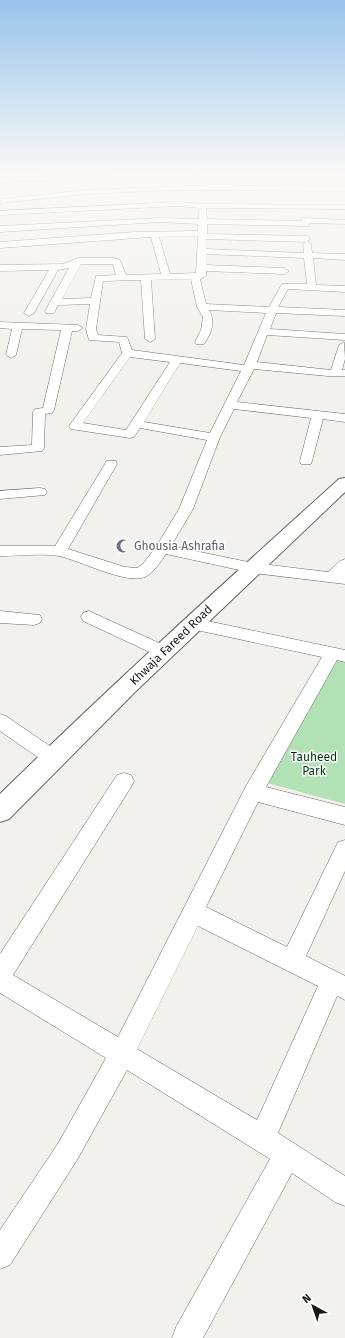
<svg xmlns="http://www.w3.org/2000/svg" width="345" height="1338" viewBox="0 0 345 1338" font-family="'Fira Sans',sans-serif">
<rect width="100%" height="100%" fill="#f3f1ee"/>
<path fill="#b2e1b6" d="M337 660 345 661V804L267 783Z"/>
<g fill="none" stroke-linecap="round" stroke-linejoin="round">
<g stroke="#696765" stroke-width="1">
<path id="minor" d="M123 174H196L192 176 0 182V178Z
M215 185 345 187V191L172 190 86 194 0 203 1 199 86 190Z
M178 202 203 204 345 205V209L206 208 207 219 302 221V218H305L345 220V224L309 223V226H306L207 224V234L307 236 311 239 307 241 311 244 312 253 345 254V260L313 258 316 285 345 286V292L288 289 278 307 345 310V316L276 313 270 329 345 334V340L267 335 257 362 331 370 339 345 344 342 345 359 342 370H345V376H328L254 369 237 402 345 414V422L323 419 312 461 311 464H301L300 461 311 418 234 409 220 437 193 509 171 546 253 563 328 572 340 561 345 559V584L253 573 166 554C160 562 154 573 145 577 126 585 79 560 59 556 44 553 16 556 0 556V546H55L105 464 106 461H116L117 464 68 549 125 567 137 568 143 564 156 547 179 509 207 440 140 428 134 437 130 438 71 429 69 426 122 353 119 342 89 340 86 329 90 304 58 305 54 313H46L45 311 69 268 58 270 34 313 29 316 24 313 49 270 0 271V265L63 264 78 258H113L120 260 126 275 161 274 151 237 0 248V242L135 232 198 231V224L160 222 0 232V226L160 218 199 219V210L201 208 178 206 0 215V211ZM198 236 196 273 170 274 159 237ZM206 239 306 242 303 244 304 253 206 249ZM206 254 304 258 307 284H282L269 307 206 304 200 279 206 276V271L284 274 289 271 284 268 206 265ZM81 264H113L116 275 96 276 91 298 62 299ZM191 279 197 307 203 317 201 330 195 342 196 344H204C211 334 216 322 209 310L266 313 244 365 132 350 127 337 98 335 96 329 103 281 141 280 145 339 150 342 155 339 151 280ZM130 357 170 362 126 430 83 423ZM180 363 241 371 210 433 144 422Z
M0 322 78 325 83 328 78 331H72L54 410 52 413 45 414 44 448 42 451 0 455V447L32 445 33 412 35 409 43 408 61 330 22 329 16 355 11 358 6 355 12 329 0 328Z
M40 488 45 489 47 492 45 495 0 499V491Z
M0 611 40 615 42 619 40 623 34 625 0 623Z
M89 611 170 648 172 652 170 656 164 658 158 656 83 621 81 617 83 613Z
M193 618 345 650V662L337 660 266 787 345 807V825L258 802 206 907 287 947 338 842 345 840V871L306 956 345 976V1000L337 996 278 1133 345 1176V1206L335 1202 292 1173 203 1338H172L176 1327 270 1159 127 1070 77 1160 10 1265 0 1269V1230L59 1142 106 1058 0 993V954L117 775 124 773 131 775 134 781 131 787 13 975 118 1037 246 786 322 657 187 628 185 624 187 620ZM198 926 318 986 257 1120 137 1049Z
M0 714 6 716 60 753 62 758 60 763 53 766 46 763 0 731Z"/>
</g>
<g stroke="#696765" stroke-width="2">
<path id="major" d="M345 478V492L135 692 9 819 0 822V794C110 686 224 583 339 479Z"/>
</g>
<use href="#minor" fill="#fff" fill-rule="evenodd"/>
<use href="#major" fill="#fff" fill-rule="evenodd"/>
</g>
<linearGradient id="sky" x2="0" y2="1"><stop stop-color="#99c4ec"/><stop offset="0.48" stop-color="#faf9f7"/><stop offset="1" stop-color="#faf9f7" stop-opacity="0"/></linearGradient>
<rect width="345" height="361" fill="url(#sky)"/>
<defs>
<g id="mosque-bare" transform="scale(1.08)"><path d="M3.5-4.9A6 6 0 1 0 3.5 4.9A5 5 0 1 1 3.5-4.9Z" fill="#6b7280" stroke="#fff" stroke-width="2.5" paint-order="stroke"/></g>
</defs>
<g fill-rule="evenodd">
<use href="#mosque-bare" x="123" y="546"/>
</g>
<g text-anchor="middle" stroke-width="3" stroke-linejoin="round" paint-order="stroke">
<g font-size="12" fill="#5b616d" stroke="#fff" text-anchor="start">
<text x="134" y="550">Ghousia Ashrafia</text>
</g>
<g font-size="12" fill="#1a1918" stroke="#fff">
<text transform="translate(171 645) rotate(-44)" y="4">Khwaja Fareed Road</text>
</g>
<g font-size="12" fill="#00340e" stroke="#fff">
<text x="314" y="761">Tauheed<tspan x="314" dy="14">Park</tspan></text>
</g>
</g>
<g transform="translate(313 1306) rotate(320)" stroke="#ffffff" stroke-width="3" paint-order="stroke">
<path d="M0-3L7 15L0 10L-7 15Z" fill="#1a1918"/>
<text y="-6" font-size="11" font-weight="bold" text-anchor="middle" fill="#1a1918">N</text>
</g>
</svg>
